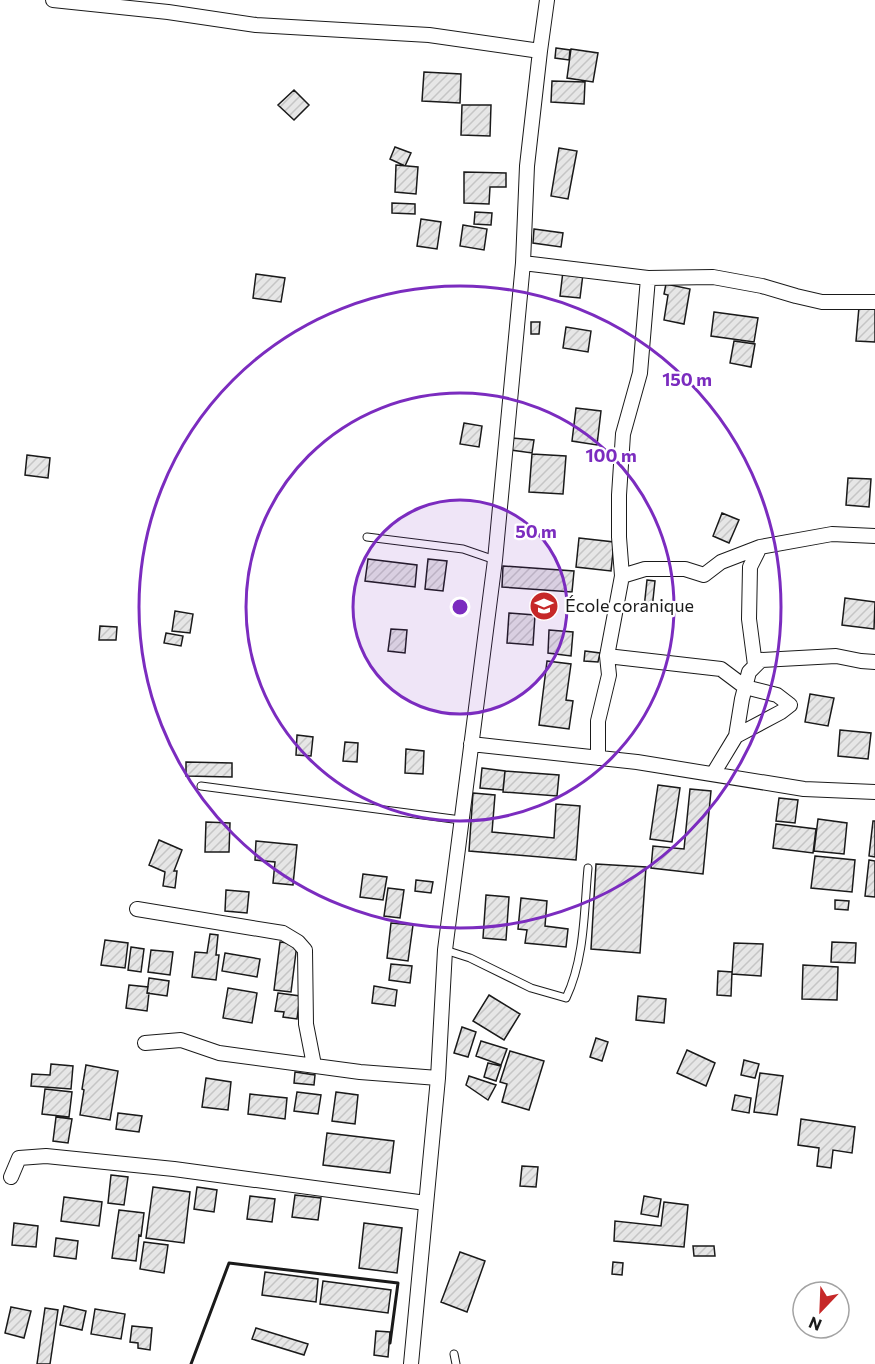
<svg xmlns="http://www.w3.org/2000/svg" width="875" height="1364" viewBox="0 0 875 1364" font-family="Commissioner,sans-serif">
<defs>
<pattern id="building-hatch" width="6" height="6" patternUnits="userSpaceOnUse" patternTransform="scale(1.5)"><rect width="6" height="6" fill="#e6e6e6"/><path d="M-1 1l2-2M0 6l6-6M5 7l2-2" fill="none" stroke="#c5c5c5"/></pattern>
</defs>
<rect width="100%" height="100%" fill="#fff"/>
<path fill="url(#building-hatch)" stroke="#1a1a1a" stroke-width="1.5" d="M556 48 570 50 569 60 555 58Z
M571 49 598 53 593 82 567 78Z
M424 72 461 74 460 103 422 101Z
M552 81 585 82 584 104 551 102Z
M294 90 309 105 294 120 278 105Z
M462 105H491L490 136 461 135Z
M395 147 411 153 405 166 390 159Z
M559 148 577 151 568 199 551 196Z
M396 165 418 167 416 194 395 192Z
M464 172 506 173V187H490L489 204 464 203Z
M392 203 415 204V214L392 213Z
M475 212 492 213 491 225 474 224Z
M421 219 441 222 437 249 417 246Z
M463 225 487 229 484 250 460 246Z
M534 229 563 233 561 247 533 243Z
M564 263 584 266 580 298 560 296Z
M256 274 285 278 281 302 253 298Z
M666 284 690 289 684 324 664 320 668 295 664 294Z
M859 307 875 308V342L856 341Z
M714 312 758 318 754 342 711 336Z
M531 322H540L539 334H531Z
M566 327 591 331 588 352 563 348Z
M734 341 755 344 751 367 730 363Z
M576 408 601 411 597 445 572 441Z
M464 423 482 426 479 447 460 444Z
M512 438 534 440 532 453 511 450Z
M532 454 566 456 563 494 529 492Z
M27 455 50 458 48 478 25 475Z
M848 478 871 479 869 507 846 505Z
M722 513 739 520 729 543 713 536Z
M579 538 614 542 611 571 576 567Z
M368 559 417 565 415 587 365 581Z
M428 559 447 561 443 591 425 589Z
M503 566 574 571 572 592 502 587Z
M647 580 655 581 652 609 644 608Z
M845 598 875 602 874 629 842 625Z
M175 611 193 614 190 633 172 631Z
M509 613 535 615 533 645 507 643Z
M100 626 117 627 116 640H99Z
M391 629 407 630 405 653 388 651Z
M549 630 573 632 571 656 548 653Z
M166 633 183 636 181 646 164 643Z
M585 651 600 653 598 662 584 661Z
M547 661 571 664 566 700 573 701 569 729 539 725Z
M810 694 834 698 828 726 805 722Z
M840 730 871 733 868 759 838 756Z
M297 735 313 737 311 756 296 755Z
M345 742 358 743 357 762 343 761Z
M406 749 424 751 423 774 405 773Z
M186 762 232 763V777L186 776Z
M482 768 505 771 503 790 480 788Z
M505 771 559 775 557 796 503 792Z
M658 785 680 788 672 842 650 839Z
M690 789 711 791 703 874 651 868 653 846 684 849Z
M473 793 495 795 492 832 554 838 556 804 580 806 576 860 469 851Z
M779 798 798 800 795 823 776 821Z
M818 819 847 823 844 854 814 851Z
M873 821H875V857L869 856Z
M206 822 230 823 229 852H205Z
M776 824 816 829 813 853 773 848Z
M159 840 182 850 174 871H177L175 888 163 886 165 872 149 865Z
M256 841 297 845 293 885 273 883 275 862 255 860Z
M815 856 855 860 852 892 811 888Z
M869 860 875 861V897L865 896Z
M596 864 646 867 640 953 591 949Z
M363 874 387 877 383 900 360 897Z
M416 880 433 882 431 893 415 891Z
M388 888 404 890 400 918 384 916Z
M226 890 249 892 247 913 225 911Z
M486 895 509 897 506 940 483 938Z
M521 898 547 901 545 926 568 929 566 947 525 943 527 930 518 929Z
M835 900 849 901 848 910 835 909Z
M391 923 413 925 408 961 387 958Z
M210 934 218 935 216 955H219L216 980 192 977 195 952 207 953Z
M105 940 128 943 125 968 101 965Z
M280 942 297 944 291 992 274 990Z
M832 942 856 943 855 963 831 962Z
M734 943 763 944 761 976 732 974Z
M131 947 144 949 141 972 128 970Z
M151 950 173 952 170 975 148 972Z
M225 953 260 959 257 977 222 971Z
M391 964 412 966 410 983 389 980Z
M803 965 838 967 837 1000 802 999Z
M718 971 732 972 731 996 717 995Z
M149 978 169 981 167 996 147 993Z
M129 985 148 987 147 993H149L147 1011 126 1008Z
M374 986 397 990 395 1006 372 1003Z
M228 988 257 993 252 1023 223 1018Z
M278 993 300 996 297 1019 283 1017 284 1012 275 1011Z
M489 995 520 1014 504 1040 473 1021Z
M638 996 666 999 664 1023 636 1020Z
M462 1027 476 1032 468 1057 454 1053Z
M596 1038 608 1042 602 1061 590 1057Z
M481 1041 507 1049 501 1065 476 1056Z
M687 1050 715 1063 706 1086 677 1073Z
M510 1051 544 1061 529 1110 502 1102 507 1084 500 1082Z
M744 1060 759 1064 755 1078 741 1075Z
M488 1063 501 1066 496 1081 484 1077Z
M51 1064 73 1066 71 1089 31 1086 32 1074 50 1075Z
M86 1065 118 1071 110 1120 80 1115 84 1090 82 1089Z
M295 1072 315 1075 314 1085 294 1083Z
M760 1073 783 1076 777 1115 754 1112Z
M469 1076 496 1085 488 1100 466 1085Z
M206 1078 231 1082 228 1110 202 1107Z
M45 1089 72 1092 69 1117 42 1114Z
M297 1092 321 1095 318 1114 294 1111Z
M336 1092 358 1095 355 1124 332 1121Z
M250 1094 287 1098 285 1119 248 1114Z
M735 1095 751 1098 749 1113 732 1110Z
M118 1113 142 1116 139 1132 116 1129Z
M56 1117 72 1119 68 1143 53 1141Z
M801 1119 855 1127 852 1153 833 1150 831 1168 817 1166 819 1148 798 1145Z
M327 1133 394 1141 390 1173 323 1165Z
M522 1166 538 1167 536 1187 520 1186Z
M111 1175 128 1177 124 1205 108 1203Z
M153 1187 190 1192 184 1243 146 1238Z
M197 1187 217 1190 214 1212 194 1209Z
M295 1195 321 1198 318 1220 292 1217Z
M250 1196 275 1199 272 1222 247 1219Z
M644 1196 661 1199 658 1217 641 1214Z
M64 1197 102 1202 99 1226 61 1221Z
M664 1202 688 1205 684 1247 614 1241 615 1221 661 1226Z
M119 1210 144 1213 141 1236 139 1235 136 1261 112 1258Z
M14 1223 38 1226 36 1247 12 1245Z
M364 1223 402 1228 397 1273 359 1268Z
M56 1238 78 1241 76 1259 54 1256Z
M144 1242 168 1245 164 1273 140 1269Z
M693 1246H714L715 1256H694Z
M460 1252 485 1261 467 1312 441 1302Z
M613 1262 623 1263 622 1275 612 1274Z
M265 1272 318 1279 316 1302 262 1295Z
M323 1281 391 1290 388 1313 320 1304Z
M64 1306 86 1311 82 1330 60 1325Z
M11 1307 31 1311 24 1338 5 1333Z
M45 1308 58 1310 50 1364H37Z
M95 1309 125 1314 121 1339 91 1334Z
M132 1326 152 1328 150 1350 138 1348V1343L130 1342Z
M256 1328 308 1344 304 1355 252 1339Z
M376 1331 390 1332 388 1357 374 1355Z"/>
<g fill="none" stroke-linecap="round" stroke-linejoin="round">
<g stroke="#1a1a1a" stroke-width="9">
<path id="service" d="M367 537 463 549 495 560
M201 786 461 820
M445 950 470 958 531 988 566 998C585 958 584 910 588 868
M454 1354 456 1364"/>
</g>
<g stroke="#1a1a1a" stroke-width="16">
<path id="minor" d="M53 0 168 12 256 25 429 35 540 51
M523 263 648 278 640 373 623 434 619 495V537L622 576 607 656
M648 278 713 277 762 286 796 296 822 302H875
M622 576 645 569H685L704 575 721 562 760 547
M755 665 749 619 750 567 760 547 832 534 875 536
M736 736 742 699 749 672 761 660 836 656 861 661 875 662
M471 744 637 762 804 789 875 792
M598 758V721L609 675 607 656 721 669 745 687 777 695 790 705 781 712 736 736 713 774
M137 909 283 933 298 942 305 950 306 1024 314 1065
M145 1043 181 1040 219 1053 360 1072 438 1078
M11 1177 19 1158 46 1156 174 1169 426 1203
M411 1364 438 1078 445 950 495 560 523 263 527 166 540 51 547 0"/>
</g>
<use href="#service" stroke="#fff" stroke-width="7"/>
<use href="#minor" stroke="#fff" stroke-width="14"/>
<path stroke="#1a1a1a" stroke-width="3" d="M191 1364 229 1263 398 1283 390 1343"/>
</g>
<circle cx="460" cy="607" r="107" fill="#7b2cbf" fill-opacity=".12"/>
<g fill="none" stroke="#7b2cbf" stroke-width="3">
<circle cx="460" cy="607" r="107"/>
<circle cx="460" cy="607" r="214"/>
<circle cx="460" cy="607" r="321"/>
</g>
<defs>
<g id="school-disc" transform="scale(1.5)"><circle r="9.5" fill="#c62828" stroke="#fff"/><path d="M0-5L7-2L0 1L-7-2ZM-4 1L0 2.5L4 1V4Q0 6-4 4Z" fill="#fff"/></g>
</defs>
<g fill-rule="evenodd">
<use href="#school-disc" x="544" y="606"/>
</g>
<g text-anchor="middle" stroke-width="4.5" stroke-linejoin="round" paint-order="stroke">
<g font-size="18" fill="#1a1a1a" stroke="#fff" text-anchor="start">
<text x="565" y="612">École coranique</text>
</g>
</g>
<circle cx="460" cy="607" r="9" fill="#7b2cbf" stroke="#fff" stroke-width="3"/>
<g font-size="18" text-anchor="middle" font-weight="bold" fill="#7b2cbf" stroke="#fff" stroke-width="4.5" stroke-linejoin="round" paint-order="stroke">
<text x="687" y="386">150 m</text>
<text x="611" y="462">100 m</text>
<text x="536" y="538">50 m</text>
</g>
<g transform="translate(821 1310) rotate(203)"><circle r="28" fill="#ffffff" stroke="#a3a3a3" stroke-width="1.5"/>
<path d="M0-4.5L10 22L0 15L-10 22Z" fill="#c62828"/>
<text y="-9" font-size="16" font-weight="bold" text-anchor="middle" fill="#1a1a1a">N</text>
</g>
</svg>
